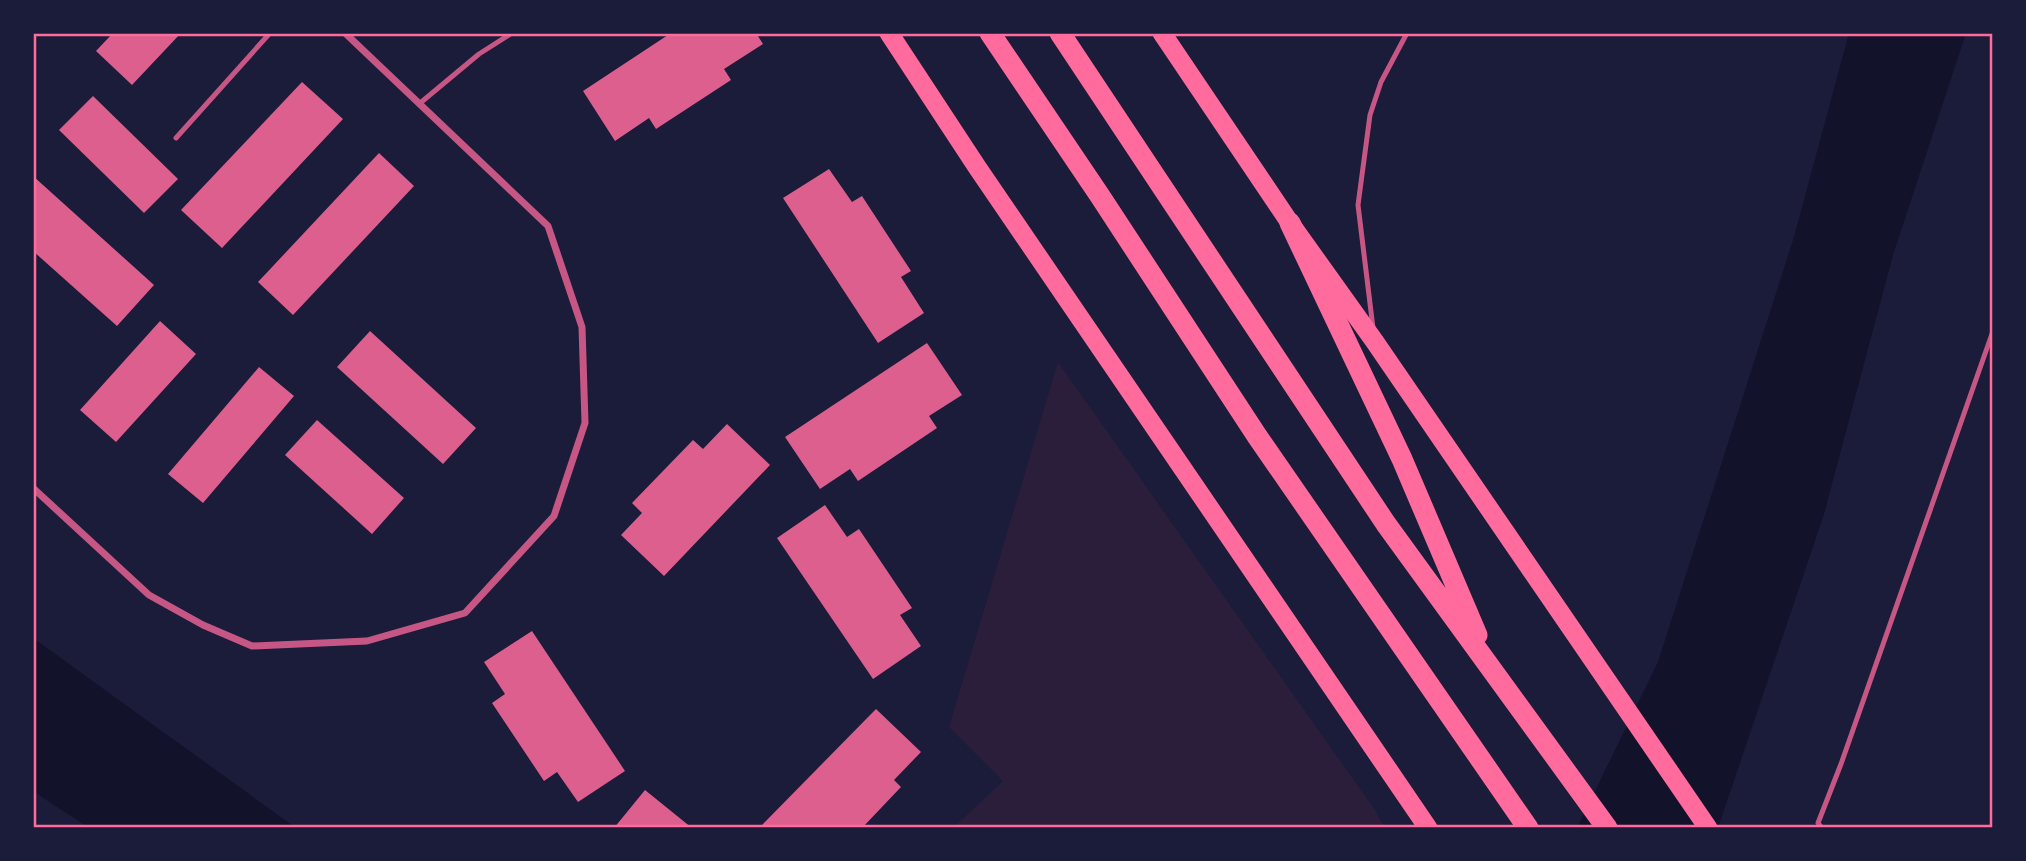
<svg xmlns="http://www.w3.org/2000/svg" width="2026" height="861" viewBox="0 0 2026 861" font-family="Commissioner,sans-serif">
<rect width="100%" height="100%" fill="#1b1b3a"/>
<path fill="#2a1e3b" d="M1058 362 1375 810 1385 828H953L1003 781 949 727Z"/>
<path fill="#12122b" d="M1849 33H1966L1893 255 1824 514 1718 828H1577L1658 662 1794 237Z
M33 638 296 828H89L33 791Z"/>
<path fill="#dd5f8e" d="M113 33H181L132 85 96 51Z
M671 33H756L763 44 724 69 731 80 656 129 649 118 615 141 583 91Z
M302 82 343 119 222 248 181 210Z
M93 96 178 179 144 213 59 130Z
M379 153 414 186 293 315 258 282Z
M829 169 852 202 862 196 911 271 901 277 924 313 878 343 783 198Z
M33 176 154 285 117 326 33 251Z
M160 321 196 354 116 442 80 410Z
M370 331 476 428 443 464 337 367Z
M927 343 962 395 929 416 937 428 858 481 850 469 820 489 785 437Z
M259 367 294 396 203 503 168 474Z
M317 420 404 498 372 534 285 455Z
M727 424 770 465 664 576 621 535 642 513 632 503 693 440 703 449Z
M825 505 847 537 859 529 912 608 900 615 921 646 873 679 777 538Z
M532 631 625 771 578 802 557 772 544 781 492 703 505 694 484 662Z
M876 709 921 752 894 780 901 787 862 828H759Z
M645 790 692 828H614Z"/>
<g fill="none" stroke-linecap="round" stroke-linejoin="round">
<path stroke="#c65784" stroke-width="5" d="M419 104 479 54 512 33
M176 138 270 33
M1373 328 1358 205 1370 115 1381 82 1407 33
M1822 828 1818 823 1841 764 1993 331"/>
<path stroke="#c65784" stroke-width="7" d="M33 488 149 595 203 625 252 646 367 641 465 613 554 516 585 423 582 327 548 226 345 33"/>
<path stroke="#ff6b9d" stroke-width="19" d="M889 33 977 167 1428 828
M1162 33 1290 223 1375 342 1708 828"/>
<path stroke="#ff6b9d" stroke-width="21" d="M990 33 1100 196 1257 436 1528 828
M1060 33 1386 524 1607 828
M1290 223 1402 459 1477 635"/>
</g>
<rect width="2026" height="861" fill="none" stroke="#1b1b3a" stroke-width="70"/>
<rect x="35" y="35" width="1956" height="791" fill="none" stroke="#ff6b9d" stroke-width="2.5"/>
</svg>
